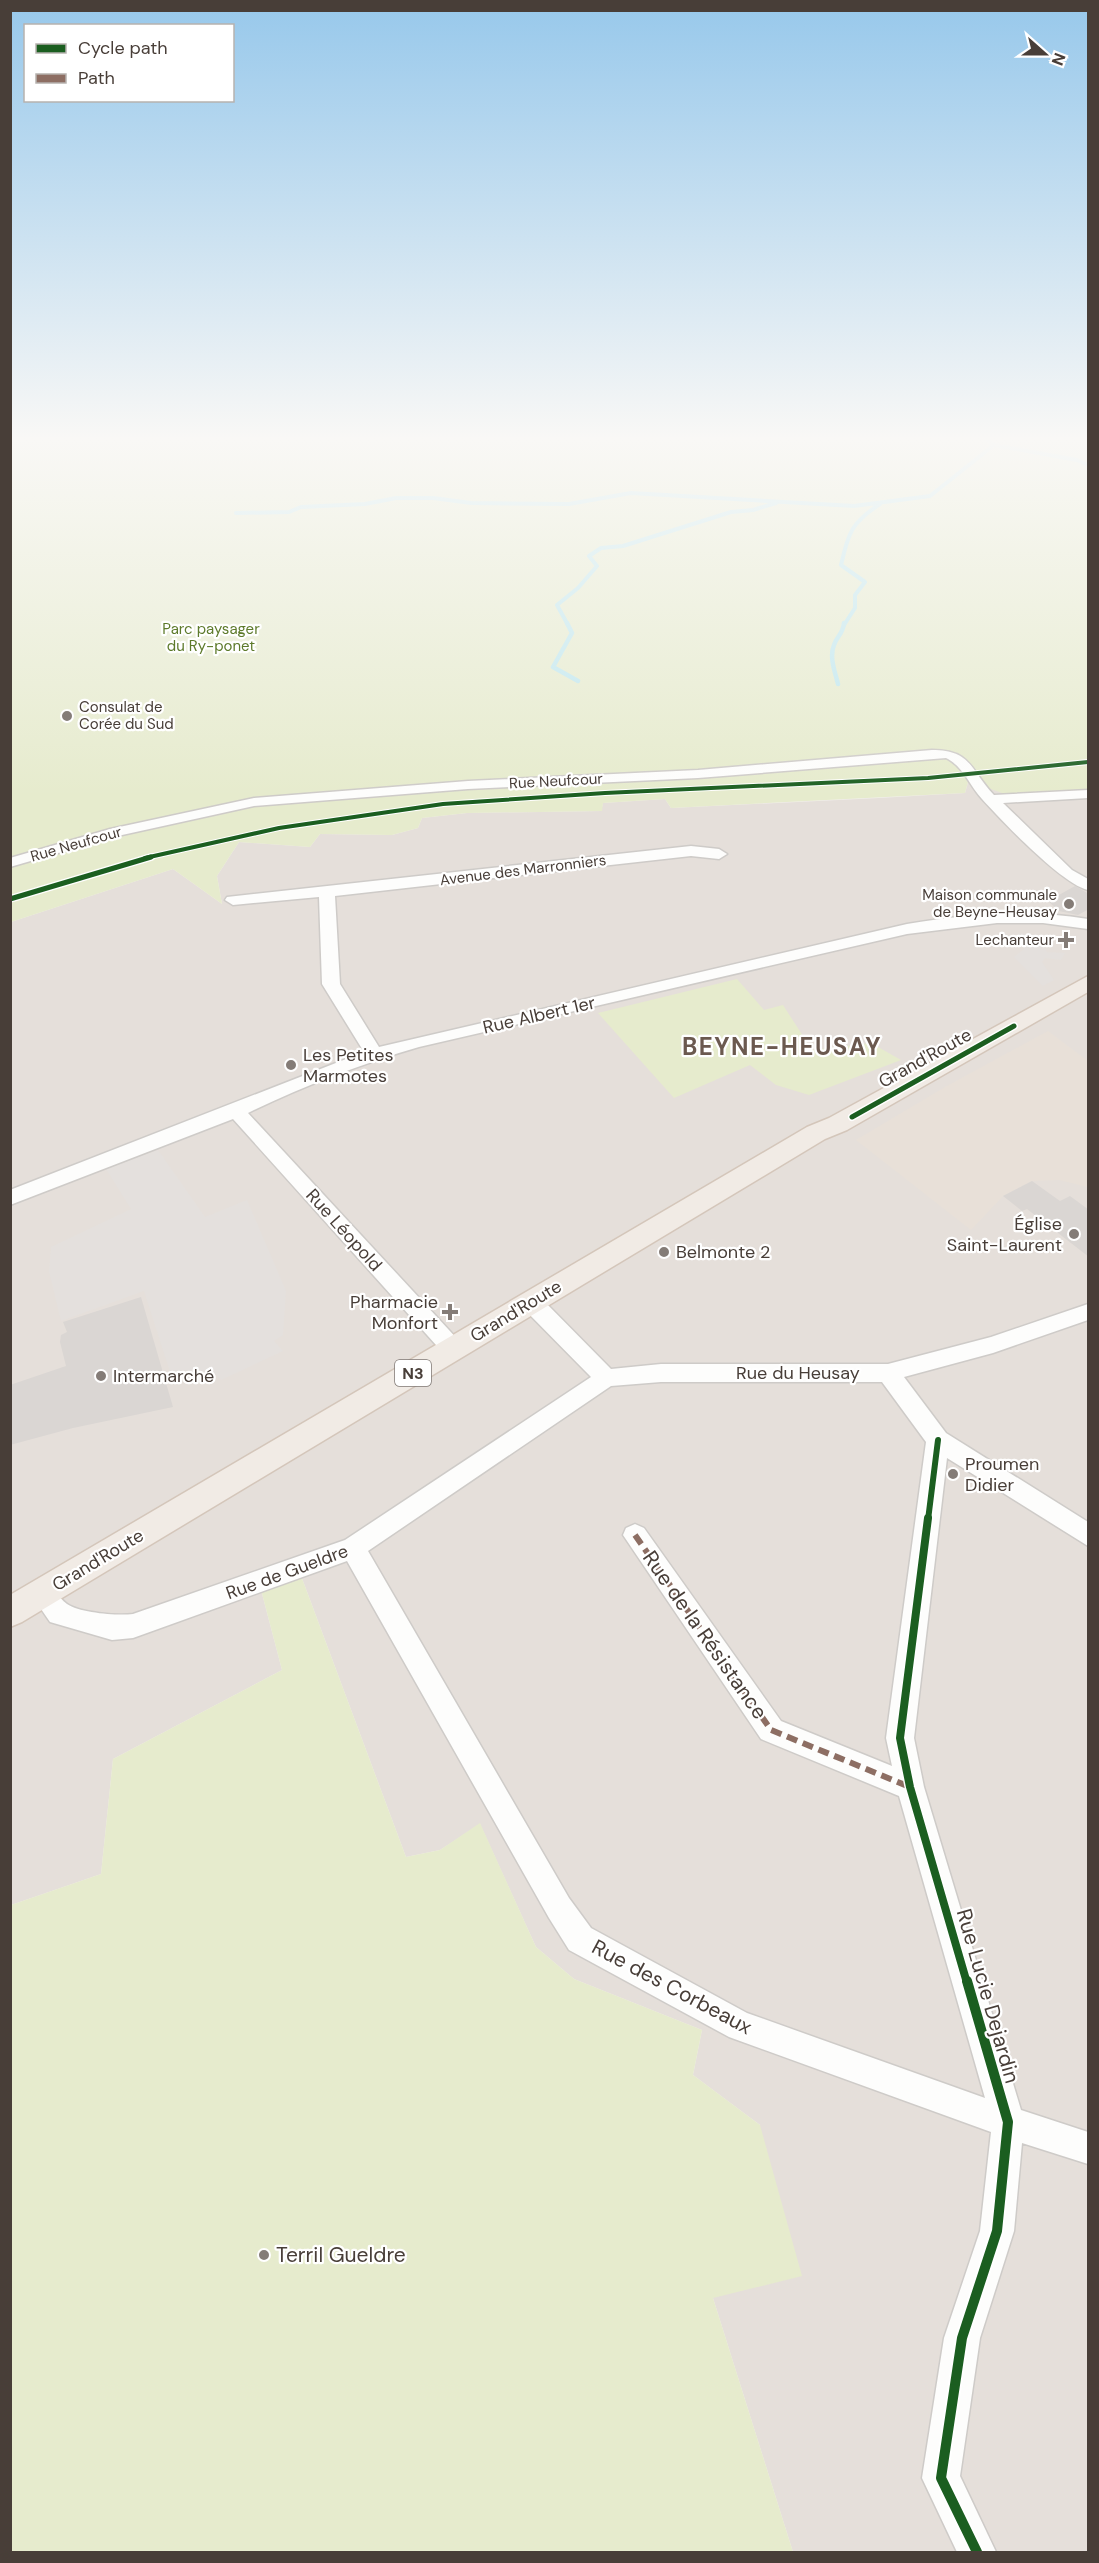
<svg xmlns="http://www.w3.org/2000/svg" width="1099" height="2563" viewBox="0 0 1099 2563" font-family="'DM Sans',sans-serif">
<rect width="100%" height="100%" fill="#f2efec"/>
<path fill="#e5dfda" d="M968 782 985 787 1072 792 1088 790V2552H793L713 2298 760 2125 693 2075 702 2030 574 1979 536 1947 480 1824 440 1850 406 1857 300 1573 260 1586 282 1670 113 1759 101 1874 11 1905V922L173 869 222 904 217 876 239 842 310 847 320 834 392 835 418 828 422 818 467 813 601 811 603 803 665 799 671 808 879 798 965 793Z"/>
<path fill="#e8e0d8" d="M1048 1031 1088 1061V1187L1059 1180 1032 1181 1003 1196 971 1230 856 1140 945 1087Z"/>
<path fill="#e6ebcd" d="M11 438H1088V790L1005 794 985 787 975 772 962 773 968 782 965 793 671 808 665 799 603 803 602 811 467 813 422 818 418 828 392 835 320 834 310 847 239 842 217 876 222 904 173 869 11 922Z
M737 979 764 1010 783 1005 812 1050 871 1043 901 1060 809 1095 776 1085 750 1065 674 1098 598 1013Z
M300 1573 406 1857 440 1850 480 1823 536 1947 574 1979 702 2030 693 2075 760 2125 802 2276 713 2298 793 2552H11V1905L101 1874 113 1759 282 1670 260 1586Z"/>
<path fill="#e4e0dd" d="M1018 933 1036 935 1047 952 1065 953 1061 960 1045 958 1042 962 1054 980 1043 986 1014 957 1024 949Z
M158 1150 205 1217 247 1200 286 1291 283 1335 274 1341 283 1351 221 1380 212 1370 173 1381 144 1291 61 1321 49 1271 51 1247 131 1209 106 1169Z"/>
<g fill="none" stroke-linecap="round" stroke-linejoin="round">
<path stroke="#bee7ef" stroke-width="4" d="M985 438 994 445 1077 460 1088 465
M236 513 289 512 301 507 365 504 396 498H433L471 503 569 504 631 493 854 506 930 496 994 445
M568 625 557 605 578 588 597 566 589 556 601 548 623 546 731 512 753 510 776 503
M844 625 855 608V595L865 582 841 565C849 532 851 523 880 504"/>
<path stroke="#bee7ef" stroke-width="4.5" d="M567 623 572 633 553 667 578 681
M838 684C835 672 829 657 834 645 837 636 843 634 844 623"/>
</g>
<path fill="#dad6d3" d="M1075 886 1089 894V909L1078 915 1059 911 1048 901Z
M1032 1181 1060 1201 1070 1196 1089 1210V1257L1027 1209 1022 1211 1003 1196Z
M141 1297 173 1407 73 1428 10 1445V1385L66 1366 60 1342 61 1335 67 1332 63 1322Z"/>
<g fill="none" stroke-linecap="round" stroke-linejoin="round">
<g stroke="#cecbc8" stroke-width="3">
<path id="minor" d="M932 750C972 750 970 770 994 795L1088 790V798L1003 803 1072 870 1088 879V890C1062 884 1002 821 982 799 969 785 964 767 946 758L698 778 468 789 254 806 113 837 10 867V858L110 829 254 798 468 781 698 770Z
M691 846 719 849 727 854 719 859 691 856 335 896 340 984 379 1047 907 924C968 914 1027 909 1088 919V929L1043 923H997L907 934 419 1047C361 1064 303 1086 248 1113L461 1343 464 1349 461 1355 453 1357 445 1355 233 1119 10 1205V1190L364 1052 322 984 319 897 233 905 225 900 227 897Z
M531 1294 539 1296 611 1369 661 1364H888L991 1337 1088 1304V1320L993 1353 904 1377 946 1433 1088 1522V1546L947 1458 914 1738 924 1787 1021 2110 1088 2132V2164L1022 2143 1014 2231 980 2338 960 2476 996 2552H957L922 2478 944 2338 980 2231 991 2132 729 2037 569 1950 549 1918 347 1561 133 1638 112 1640 50 1622 30 1593 34 1585 43 1582C56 1587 57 1597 67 1604 80 1613 118 1616 133 1614L345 1540 591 1377 523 1308 520 1302 523 1296ZM661 1382H882L926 1442 886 1738 892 1766 781 1721 644 1528 635 1524 626 1528 623 1535 761 1739 899 1796 985 2098 747 2013 591 1928 569 1898 368 1551 611 1386Z"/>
</g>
<g stroke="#d4c6ba" stroke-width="3">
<path id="major" d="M1088 976V992L847 1130 825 1139 22 1622 10 1627V1595L807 1127 829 1118Z"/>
</g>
<use href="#minor" fill="#fdfdfc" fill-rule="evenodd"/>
<use href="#major" fill="#f1ebe5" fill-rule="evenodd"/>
<path stroke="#8d6e63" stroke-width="6" stroke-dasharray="11 6" stroke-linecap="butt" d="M635 1535 771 1730 910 1787"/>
<g stroke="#fff" stroke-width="6">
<path id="cycleway-far4" d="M145 858 279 828 443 804 605 793 928 778 1088 762"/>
</g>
<g stroke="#fff" stroke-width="8">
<path id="cycleway-far3" d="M10 899 151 857
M852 1117 1014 1026"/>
</g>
<g stroke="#fff" stroke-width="10">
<path id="cycleway-far2" d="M928 1520 938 1440"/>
</g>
<g stroke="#fff" stroke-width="11">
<path id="cycleway-far1" d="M928 1518 900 1738 910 1787 967 1983"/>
</g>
<g stroke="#fff" stroke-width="14">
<path id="cycleway" d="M967 1981 1008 2122 997 2231 962 2338 941 2478 977 2552"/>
</g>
<use href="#cycleway-far4" stroke="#1b5e20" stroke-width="4"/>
<use href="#cycleway-far3" stroke="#1b5e20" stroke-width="5"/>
<use href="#cycleway-far2" stroke="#1b5e20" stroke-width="6"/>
<use href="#cycleway-far1" stroke="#1b5e20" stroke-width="8"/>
<use href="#cycleway" stroke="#1b5e20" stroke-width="10"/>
</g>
<linearGradient id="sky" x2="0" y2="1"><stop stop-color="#97c8eb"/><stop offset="0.55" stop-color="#f9f8f6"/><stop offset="1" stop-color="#f9f8f6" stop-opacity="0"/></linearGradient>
<rect width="1099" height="797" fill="url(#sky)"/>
<g fill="#847c77" stroke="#fff" stroke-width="2">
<circle cx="67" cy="716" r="6"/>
<circle cx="1069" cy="904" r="6"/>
<path d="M1063 931h6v6h6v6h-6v6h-6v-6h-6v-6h6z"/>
<circle cx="291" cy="1065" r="6"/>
<circle cx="1074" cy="1234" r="6"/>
<circle cx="664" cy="1252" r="6"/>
<path d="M447 1303h6v6h6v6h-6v6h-6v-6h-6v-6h6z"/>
<circle cx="101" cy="1376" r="6"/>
<circle cx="953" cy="1474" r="6"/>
<circle cx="264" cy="2255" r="6"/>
</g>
<g text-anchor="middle" stroke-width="4.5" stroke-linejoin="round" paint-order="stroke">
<g font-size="15" fill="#5d7a2b" stroke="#fff">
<text x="211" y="634">Parc paysager<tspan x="211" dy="17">du Ry-ponet</tspan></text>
</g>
<g font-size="15" fill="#483e38" stroke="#fff" text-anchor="end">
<text x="79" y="712" text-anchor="start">Consulat de<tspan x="79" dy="17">Corée du Sud</tspan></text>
<text x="1057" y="900">Maison communale<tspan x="1057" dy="17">de Beyne-Heusay</tspan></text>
<text x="1054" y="945">Lechanteur</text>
</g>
<g font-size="15" fill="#483e38" stroke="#fff">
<text transform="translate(556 781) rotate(-3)" y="5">Rue Neufcour</text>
<text transform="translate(76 844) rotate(-16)" y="5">Rue Neufcour</text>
<text transform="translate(523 870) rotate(-7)" y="5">Avenue des Marronniers</text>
</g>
<rect fill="#fff" stroke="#7f7874" stroke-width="1.5" x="395" y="1360" width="36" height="26" rx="4.5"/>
<g font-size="16" font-weight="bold" fill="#483e38">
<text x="413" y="1379">N3</text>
</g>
<g font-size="18" fill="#483e38" stroke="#fff">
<text transform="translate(539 1015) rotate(-13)" y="6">Rue Albert 1er</text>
<text transform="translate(925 1058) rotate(-29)" y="6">Grand'Route</text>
<text transform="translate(344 1230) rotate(48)" y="6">Rue Léopold</text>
<text transform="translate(516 1311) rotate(-31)" y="6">Grand'Route</text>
<text x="798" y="1379">Rue du Heusay</text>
<text transform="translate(98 1560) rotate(-31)" y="6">Grand'Route</text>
<text transform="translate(287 1572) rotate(-20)" y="6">Rue de Gueldre</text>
</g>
<g font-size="18" fill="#483e38" stroke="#fff" text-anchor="start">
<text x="303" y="1061">Les Petites<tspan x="303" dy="21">Marmotes</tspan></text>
<text x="1062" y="1230" text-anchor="end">Église<tspan x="1062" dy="21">Saint-Laurent</tspan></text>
<text x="676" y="1258">Belmonte 2</text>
<text x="438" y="1308" text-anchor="end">Pharmacie<tspan x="438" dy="21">Monfort</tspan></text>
<text x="113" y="1382">Intermarché</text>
<text x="965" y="1470">Proumen<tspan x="965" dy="21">Didier</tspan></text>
</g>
<g font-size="21" fill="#483e38" stroke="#fff">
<text transform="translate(705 1635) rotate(55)" y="7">Rue de la Résistance</text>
<text transform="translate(672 1987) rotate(28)" y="7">Rue des Corbeaux</text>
<text transform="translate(988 1996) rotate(74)" y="7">Rue Lucie Dejardin</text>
</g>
<g font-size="21" fill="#483e38" stroke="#fff" text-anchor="start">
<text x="276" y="2262">Terril Gueldre</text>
</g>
<g font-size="24" font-weight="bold" letter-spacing="1.5" fill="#6b594f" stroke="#fff">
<text x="782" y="1055">BEYNE-HEUSAY</text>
</g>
</g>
<rect width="1099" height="2563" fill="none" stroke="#483e38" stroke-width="24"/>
<rect x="24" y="24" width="210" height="78" fill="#ffffff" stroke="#b6b2af" stroke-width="1.5"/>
<rect x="36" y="44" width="30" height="9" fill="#1b5e20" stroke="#b6b2af" stroke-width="1.5"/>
<text x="78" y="54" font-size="18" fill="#483e38">Cycle path</text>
<rect x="36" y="74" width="30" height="9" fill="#8d6e63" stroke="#b6b2af" stroke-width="1.5"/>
<text x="78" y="84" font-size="18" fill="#483e38">Path</text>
<g transform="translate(1045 54) rotate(111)" stroke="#ffffff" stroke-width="4.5" paint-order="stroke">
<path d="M0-4.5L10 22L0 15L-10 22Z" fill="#483e38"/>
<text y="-9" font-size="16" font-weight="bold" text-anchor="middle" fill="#483e38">N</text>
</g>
</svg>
